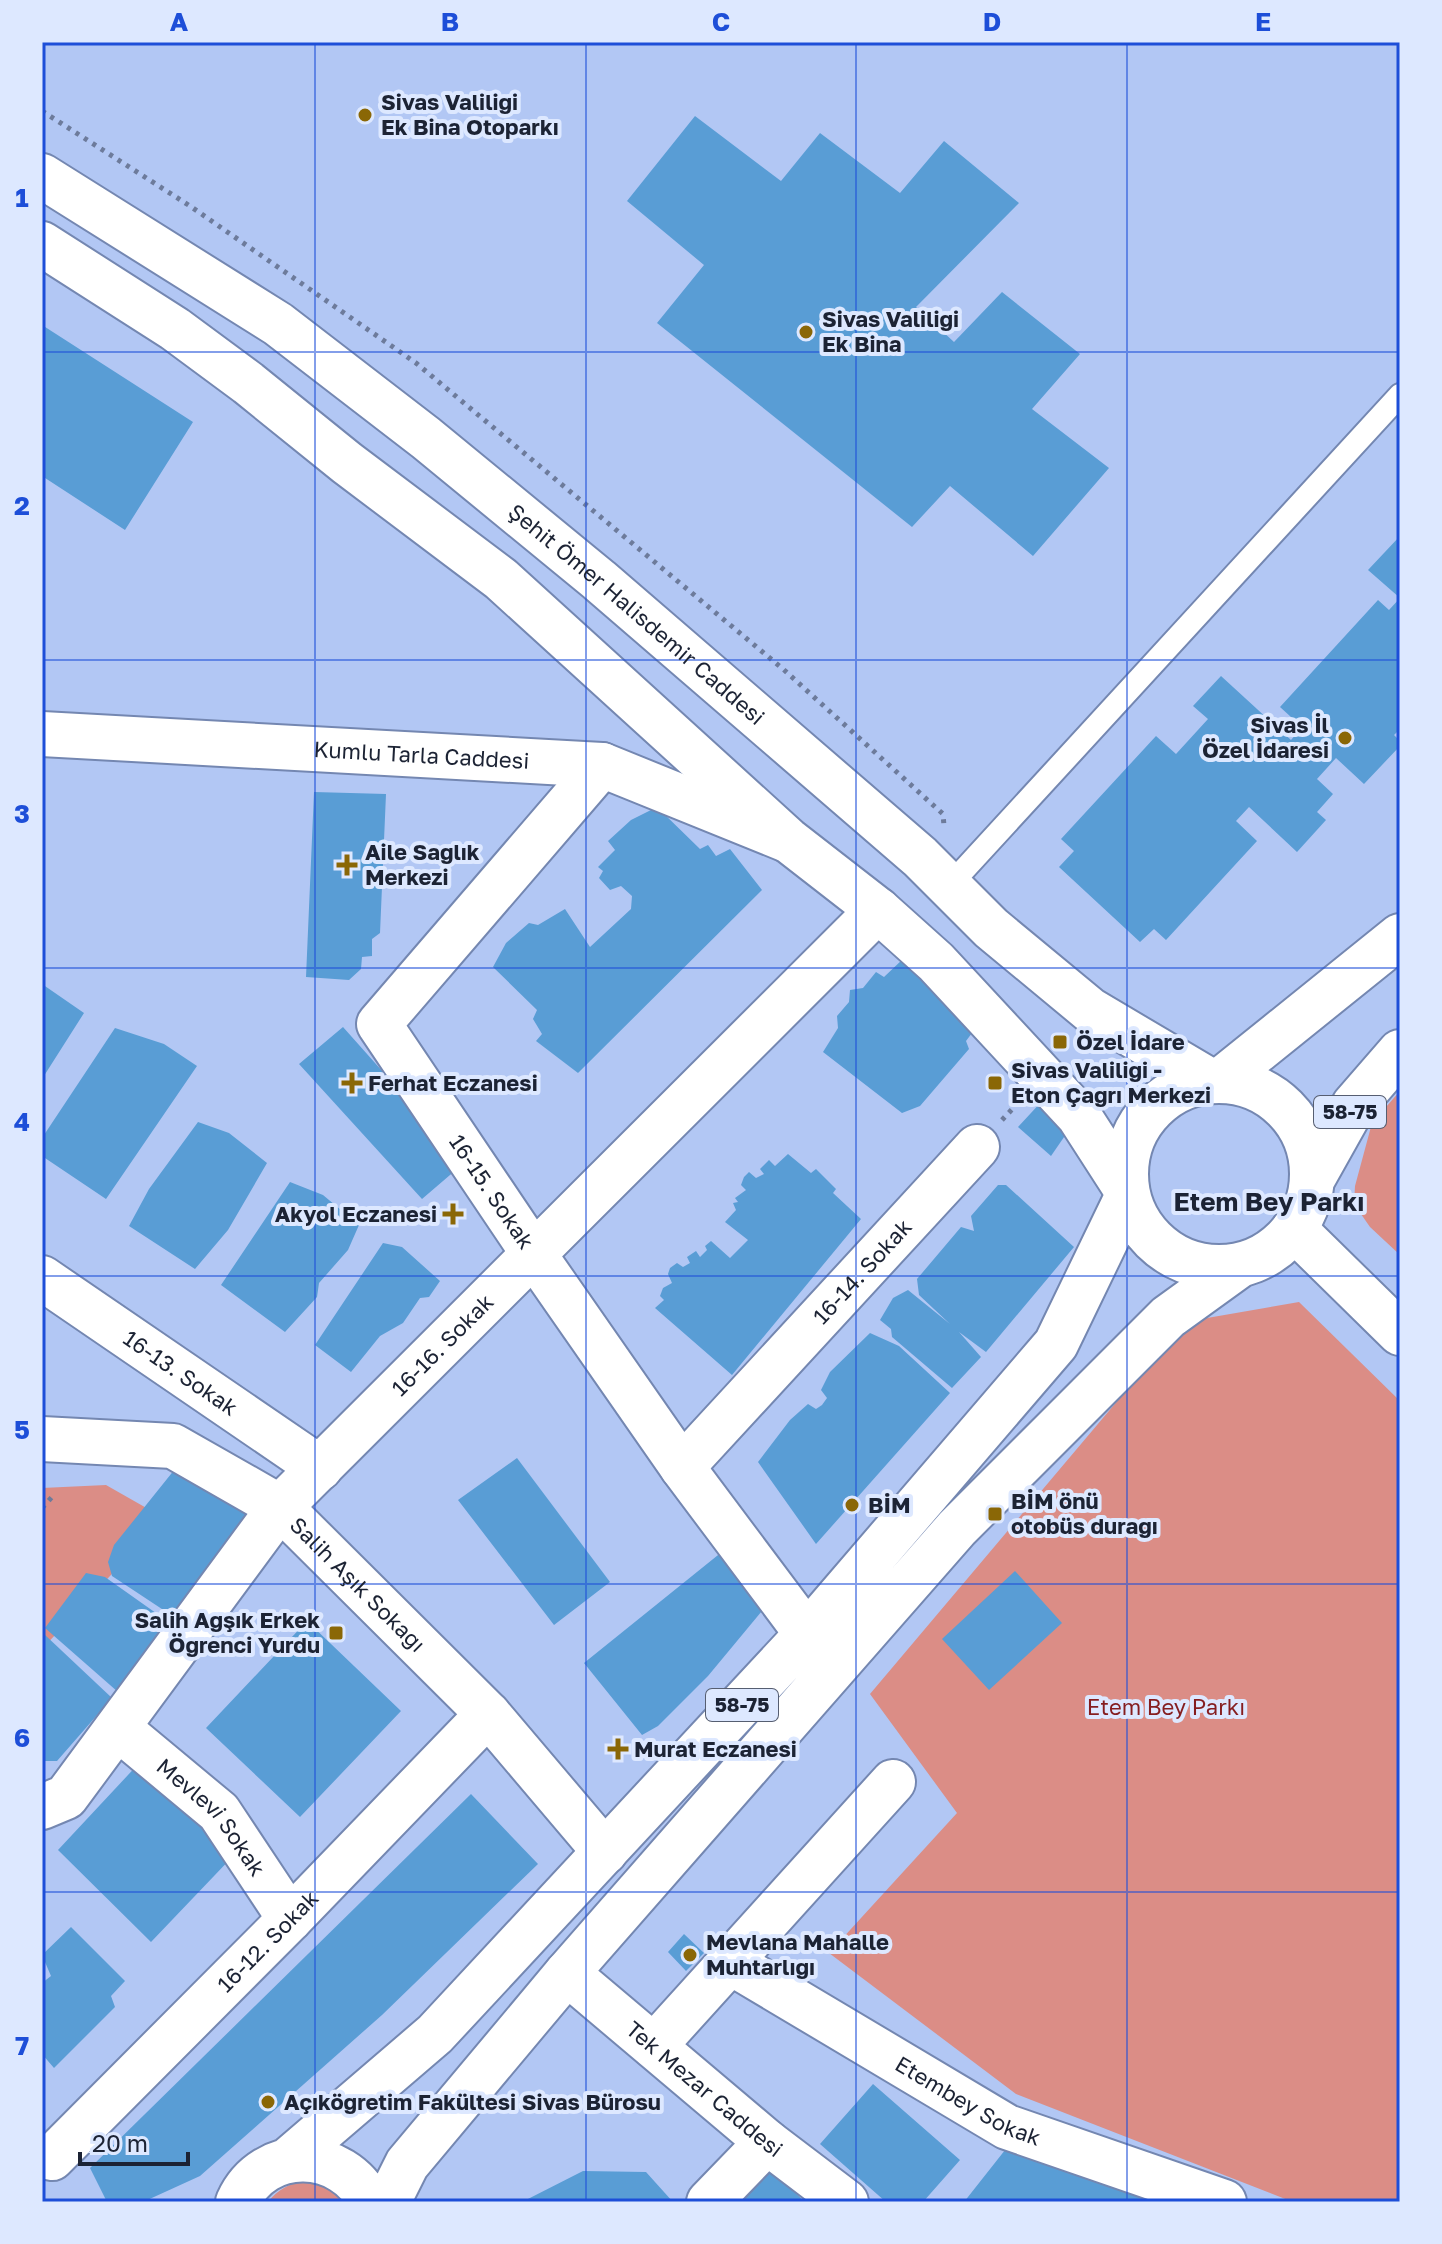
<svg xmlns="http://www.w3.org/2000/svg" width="1442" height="2244" viewBox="0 0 1442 2244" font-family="'Golos Text',sans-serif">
<rect width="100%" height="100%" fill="#b2c7f4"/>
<path fill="#db8d86" d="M1400 1091V1255L1370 1227 1354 1204 1355 1186 1372 1123Z
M1299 1302 1400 1401V2202H1293L1016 2094 829 1953 957 1813 870 1694 1184 1322Z
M106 1485 164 1518 42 1649V1488Z
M306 2180C324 2183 333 2189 345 2202H268C278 2189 289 2184 306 2180Z"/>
<path fill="#599dd5" d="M695 116 781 181 820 133 900 193 944 141 1019 203 916 307 954 342 1002 292 1080 354 1032 409 1109 468 1033 556 950 486 912 527 657 323 704 265 627 201Z
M42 325 193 422 125 530 42 476Z
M1400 536V729L1394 735 1400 741V746L1364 784 1336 758 1317 779 1333 794 1317 812 1326 820 1297 852 1249 807 1236 821 1257 841 1166 940 1154 929 1140 942 1059 867 1074 851 1061 839 1156 736 1176 754 1208 719 1193 706 1221 676 1291 740 1302 727 1280 707 1378 600 1389 610 1400 598 1368 570Z
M314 792 386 794 380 933 372 939V956L362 957 361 969 349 980 306 977Z
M657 807 700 849 708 845 716 856 730 849 762 890 578 1073 536 1041 542 1034 533 1019 537 1010 493 967 506 943 529 923 538 925 565 909 590 947 631 909 632 896 621 886 610 890 599 878 603 871 598 867 615 850 608 841 631 820Z
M903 959 978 1025 966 1041 969 1049 920 1106 902 1113 823 1052 838 1028 837 1016 849 1002 850 990 863 988 876 972 884 977Z
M42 984 84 1013 42 1079Z
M343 1027 464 1163 422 1199 299 1064Z
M115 1028 164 1044 197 1066 106 1199 42 1156V1138Z
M1043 1100 1073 1124 1051 1156 1018 1127Z
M198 1122 229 1133 267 1163 228 1230 195 1269 129 1226 149 1189Z
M788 1154 811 1173 816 1169 836 1189 833 1193 861 1219 732 1375 655 1308 664 1300 660 1296 663 1288 672 1283 668 1274 670 1268 677 1263 683 1267 690 1263 687 1257 696 1251 700 1257 707 1250 705 1246 711 1241 730 1258 748 1240 725 1222 736 1210 733 1203 738 1202 735 1198 746 1190 741 1185 744 1177 749 1172 756 1178 764 1174 760 1169 769 1160 775 1166Z
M290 1182 323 1195 359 1225 348 1250 319 1283 317 1297 285 1332 221 1285Z
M998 1185H1006L1074 1247 986 1352 959 1332 981 1357 952 1388 892 1337 891 1329 880 1320 893 1298 908 1290 950 1324 919 1295 917 1279 961 1227 974 1231 971 1216Z
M383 1243 402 1247 440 1281 429 1297 420 1298 403 1323 380 1336 351 1372 315 1345Z
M870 1333 899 1346 950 1393 816 1544 758 1462 790 1420 808 1404 816 1409 822 1405 827 1398 821 1390 830 1372Z
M517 1458 610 1582 554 1625 458 1500Z
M175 1469 263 1512 174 1617 112 1576 108 1562 114 1545Z
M728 1547 771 1600 708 1676 658 1726 642 1735 584 1663Z
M1015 1571 1062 1623 989 1690 942 1639Z
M86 1573 105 1577 170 1623 118 1692 45 1628Z
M307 1621 401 1711 300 1817 206 1728Z
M42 1634H44L112 1698 57 1761H42Z
M142 1760 235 1854 151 1942 58 1850Z
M471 1794 538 1864 382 2015 200 2176 143 2202H107L90 2168Z
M71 1927 125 1981 111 1996 115 2007 54 2068 42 2054V1983L51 1976 42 1955Z
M684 1934 704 1953 686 1971 668 1952Z
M873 2084 960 2160 923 2202H886L820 2144Z
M1009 2145 1161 2202H964Z
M769 2168 805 2202H734Z
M583 2171 646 2172 673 2202H522Z"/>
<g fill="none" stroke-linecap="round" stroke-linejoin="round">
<g stroke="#7487b1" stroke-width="26">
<path id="lane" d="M949 886 1400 395"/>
</g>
<g stroke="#7487b1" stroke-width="48">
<g id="street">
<path id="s1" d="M42 734 602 765 785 839"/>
<path id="s2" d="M602 765 379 1024 533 1253 682 1467 807 1634"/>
<path id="s3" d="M42 1278 320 1468"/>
<path id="s4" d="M42 1439 173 1446 280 1507 488 1714 605 1852"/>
<path id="s5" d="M682 1467 977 1147"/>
<path id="s6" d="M118 1728 219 1812 290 1919"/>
<path id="s7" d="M42 1807 66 1797 280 1507 878 910"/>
<path id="s8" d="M730 1962 1007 2127 1224 2202"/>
<path id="s9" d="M567 1973 767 2142 846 2202"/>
<path d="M654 2046 893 1782"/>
<path id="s10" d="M42 2156 52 2158 290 1919 488 1714"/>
<path d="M709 2202 767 2142"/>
</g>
</g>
<g stroke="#7487b1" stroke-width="48">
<g id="secondary">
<path id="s11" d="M42 176 278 324 426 438 599 580 920 857 991 928 1090 1010 1210 1081"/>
<path d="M42 244 175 329 248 383 347 463 501 579 788 840 878 910 936 962 1079 1116 1126 1189"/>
<path d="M1294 1229 1400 1333"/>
</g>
</g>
<g stroke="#7487b1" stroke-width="48">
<path id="primary" d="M1220 1081 1400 936
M1126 1174a93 93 0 1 1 186 0a93 93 0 1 1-186 0Z
M1312 1180 1354 1105 1400 1052
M287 2161 435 2034 807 1634 1056 1344 1128 1195
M238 2202C264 2144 343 2147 370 2202
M388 2202 407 2164 567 1973 957 1528 1168 1317 1240 1265"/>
</g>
<path stroke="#6d7b9b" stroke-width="5" stroke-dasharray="4 6" stroke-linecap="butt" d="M42 111 190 206 416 363 783 669 943 814 944 826
M1002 1120 1017 1104
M42 1508 52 1497"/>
<use href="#lane" stroke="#fff" stroke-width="22"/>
<use href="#street" stroke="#fff" stroke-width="44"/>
<use href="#secondary" stroke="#fff" stroke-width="44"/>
<use href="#primary" stroke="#fff" stroke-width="44"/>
</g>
<path fill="none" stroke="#1d4ed8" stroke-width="2" stroke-opacity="0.55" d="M315 42V2202M586 42V2202M856 42V2202M1127 42V2202M42 352H1400M42 660H1400M42 968H1400M42 1276H1400M42 1584H1400M42 1892H1400"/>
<g fill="#8a6706" stroke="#dde8ff" stroke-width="3">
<circle cx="365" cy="115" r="8"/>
<circle cx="806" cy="332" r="8"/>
<circle cx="1345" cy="738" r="8"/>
<path d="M343 853h8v8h8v8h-8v8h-8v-8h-8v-8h8z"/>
<rect x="1052" y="1034" width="16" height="16" rx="4"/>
<path d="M348 1071h8v8h8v8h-8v8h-8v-8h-8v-8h8z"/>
<rect x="987" y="1075" width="16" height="16" rx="4"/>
<path d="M449 1202h8v8h8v8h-8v8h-8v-8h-8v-8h8z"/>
<circle cx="852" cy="1505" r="8"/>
<rect x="987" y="1506" width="16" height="16" rx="4"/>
<rect x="328" y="1625" width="16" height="16" rx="4"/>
<path d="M614 1737h8v8h8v8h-8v8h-8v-8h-8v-8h8z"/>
<circle cx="690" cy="1955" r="8"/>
<circle cx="268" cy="2102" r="8"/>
</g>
<g text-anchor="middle" stroke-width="8" stroke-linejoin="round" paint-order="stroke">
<g fill="#dde8ff" stroke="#565e71" stroke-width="2">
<rect x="1314" y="1096" width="72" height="32" rx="6"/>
<rect x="706" y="1689" width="72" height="32" rx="6"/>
</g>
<g font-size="20" font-weight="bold" fill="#1c2334">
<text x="1350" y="1119">58-75</text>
<text x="742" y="1712">58-75</text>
</g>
<g font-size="22" font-weight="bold" fill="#1c2334" stroke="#dde8ff" text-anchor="start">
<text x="381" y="110">Sivas Valiliği<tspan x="381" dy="25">Ek Bina Otoparkı</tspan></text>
<text x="822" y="327">Sivas Valiliği<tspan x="822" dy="25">Ek Bina</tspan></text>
<text x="1329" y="733" text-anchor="end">Sivas İl<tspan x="1329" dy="25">Özel İdaresi</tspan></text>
<text x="365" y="860">Aile Sağlık<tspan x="365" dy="25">Merkezi</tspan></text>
<text x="1076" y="1050">Özel İdare</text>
<text x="1011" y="1078">Sivas Valiliği -<tspan x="1011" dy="25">Eton Çağrı Merkezi</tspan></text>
<text x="368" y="1091">Ferhat Eczanesi</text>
<text x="437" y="1222" text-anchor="end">Akyol Eczanesi</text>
<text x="1011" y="1509">BİM önü<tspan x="1011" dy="25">otobüs durağı</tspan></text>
<text x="868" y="1513">BİM</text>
<text x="320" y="1628" text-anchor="end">Salih Ağşık Erkek<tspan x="320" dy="25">Öğrenci Yurdu</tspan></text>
<text x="634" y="1757">Murat Eczanesi</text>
<text x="706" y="1950">Mevlana Mahalle<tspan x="706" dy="25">Muhtarlığı</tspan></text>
<text x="284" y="2110">Açıköğretim Fakültesi Sivas Bürosu</text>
</g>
<g font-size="22" fill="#1c2334" stroke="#dde8ff">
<text dy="8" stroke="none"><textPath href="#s11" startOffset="740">Şehit Ömer Halisdemir Caddesi</textPath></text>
<text dy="8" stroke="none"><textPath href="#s1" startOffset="380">Kumlu Tarla Caddesi</textPath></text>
<text dy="8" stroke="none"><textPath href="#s2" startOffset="544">16-15. Sokak</textPath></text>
<text dy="8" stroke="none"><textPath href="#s5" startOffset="266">16-14. Sokak</textPath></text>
<text dy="8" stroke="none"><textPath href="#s7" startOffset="616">16-16. Sokak</textPath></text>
<text dy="8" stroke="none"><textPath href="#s3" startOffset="168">16-13. Sokak</textPath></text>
<text dy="8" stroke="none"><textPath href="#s4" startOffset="364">Salih Aşık Sokağı</textPath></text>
<text dy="8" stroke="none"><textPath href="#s6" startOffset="130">Mevlevi Sokak</textPath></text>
<text dy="8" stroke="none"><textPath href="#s10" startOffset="316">16-12. Sokak</textPath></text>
<text dy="8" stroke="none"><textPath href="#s9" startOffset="180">Tek Mezar Caddesi</textPath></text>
<text dy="8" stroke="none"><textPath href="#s8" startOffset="276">Etembey Sokak</textPath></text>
</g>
<g font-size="22" fill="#851d1f" stroke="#dde8ff">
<text x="1166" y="1715">Etem Bey Parkı</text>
</g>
<g font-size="26" font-weight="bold" fill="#1c2334" stroke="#dde8ff">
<text x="1269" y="1211">Etem Bey Parkı</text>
</g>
</g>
<rect width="1442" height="2244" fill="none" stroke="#dde8ff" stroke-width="88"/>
<path d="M80 2152v12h108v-12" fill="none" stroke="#1c2334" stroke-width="4"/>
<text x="92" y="2152" font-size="24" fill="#1c2334" stroke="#dde8ff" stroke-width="6" paint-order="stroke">20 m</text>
<rect x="44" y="44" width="1354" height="2156" fill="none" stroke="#1d4ed8" stroke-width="3"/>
<g font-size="26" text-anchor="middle" font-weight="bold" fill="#1d4ed8">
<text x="179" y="31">A</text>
<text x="450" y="31">B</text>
<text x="721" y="31">C</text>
<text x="992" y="31">D</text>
<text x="1263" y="31">E</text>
<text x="22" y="207">1</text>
<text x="22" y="515">2</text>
<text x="22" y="823">3</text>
<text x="22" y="1131">4</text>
<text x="22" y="1439">5</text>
<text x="22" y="1747">6</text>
<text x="22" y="2055">7</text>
</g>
</svg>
